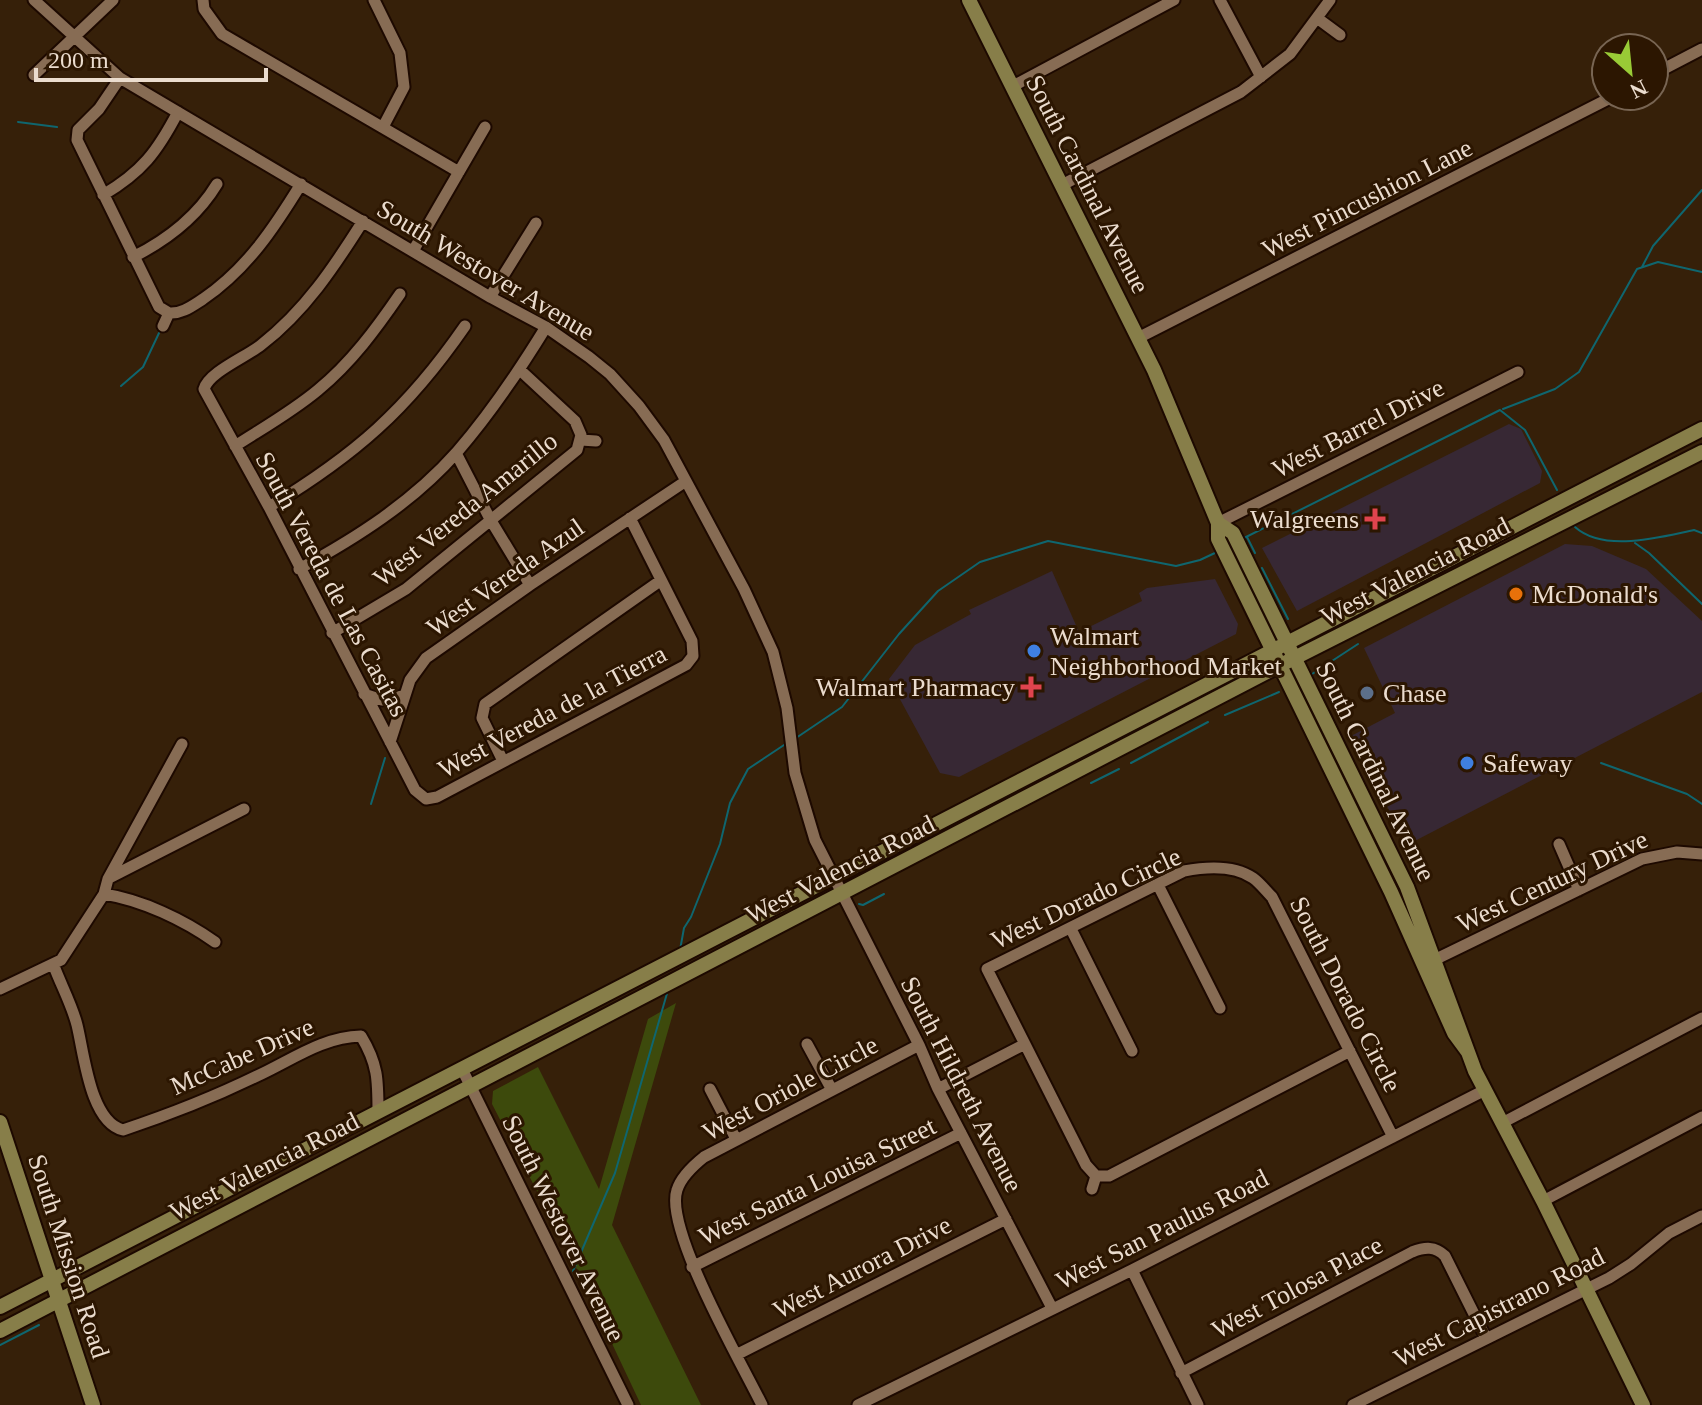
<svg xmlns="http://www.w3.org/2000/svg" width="1702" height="1405" viewBox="0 0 1702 1405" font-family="'Times New Roman',serif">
<rect width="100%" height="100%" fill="#362009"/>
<path fill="#372834" d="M1509 424 1521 429 1542 471 1540 483 1297 611 1262 548Z
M1565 544 1592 546 1646 569 1702 621V692L1407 845 1351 736 1395 713 1364 648Z
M1052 571 1079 632 1142 601 1139 593 1147 588 1215 579 1238 624 1236 634 959 777 940 773 889 679 915 645 971 614 969 610Z"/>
<path fill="#3d4a0c" d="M676 1003 612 1225 701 1405H641L573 1261 492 1104 493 1091 538 1067 599 1189 648 1019Z"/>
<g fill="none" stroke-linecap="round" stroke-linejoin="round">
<path stroke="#0f666f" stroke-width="2" d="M18 122 57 127
M1642 267 1653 246 1702 190
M121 386 143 367 159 333
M1503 409 1555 389 1579 372 1637 269 1658 262 1702 272
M1575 527C1604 553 1660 537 1694 530L1702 533
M1247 537 1255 553
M1244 538 1500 410 1525 430 1557 490
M1635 543 1649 553 1702 604
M1262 568 1288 619
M1309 676 1358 644
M1225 715 1279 692
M796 738 842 707 899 634 938 591 980 562 1048 541 1176 566 1200 560 1217 552
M1131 763 1208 722
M1601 763 1687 794 1702 804
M1091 783 1119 769
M371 804 385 758
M859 904 863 905 884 894
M680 950 684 928 691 917 720 844 730 803 748 769 787 743
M573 1271 615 1173 668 990
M0 1345 39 1325"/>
<g stroke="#1d0900" stroke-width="15">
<path id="minor" d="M34 0 120 78 490 297 546 327 589 357 610 374 639 406 664 440 744 589 773 652 787 708 795 773 815 840 919 1045 938 1089 1052 1308
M203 0 204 9 222 34 459 172
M374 0 400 53 404 87 383 127
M1220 0 1261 77
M1317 18 1340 35
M1654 74 1702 49
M34 75 113 0
M120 78 99 109 78 130 77 140 159 307 169 313
M1013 86 1174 0
M1062 185 1241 92 1290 54 1330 0
M103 195C142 172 157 152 178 112
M363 221C334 267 305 311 261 345 246 357 209 372 204 389L269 507 415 790 426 799
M413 251 485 127
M133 257C167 240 197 217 217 184
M490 297 536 223
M169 313C182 314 192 306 203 299 247 269 274 228 301 184
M163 326 169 313
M1138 338 1614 96
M581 440 596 441
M235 446C263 428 293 411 318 390 351 363 376 329 400 294
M456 453 490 519 530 585
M269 507C355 455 407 410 465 326
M630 518 692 641 693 656
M1218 523 1518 372
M299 569C356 538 413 502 457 452 490 414 519 371 546 327
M332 633 406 589 577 450 581 435 575 421 520 370
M364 694 382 700 403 696
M390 742 410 680 426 658 530 585 686 481
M503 761 482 718 485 704 660 581
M426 799 437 797 686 665 693 656
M1559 844 1579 890
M109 878 244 809
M1158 885 1220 1008
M104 894C142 900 184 920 215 942
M1071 929 1132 1051
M1428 963 1642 859 1677 852 1702 854
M54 966C61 985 72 1005 77 1025 84 1053 90 1122 123 1130 168 1115 214 1097 257 1076 292 1060 322 1037 361 1036 378 1064 378 1080 378 1112
M0 989 61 960 104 894 108 879 182 744
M807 1044 832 1090
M462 1069 628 1405
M710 1089 736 1139
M938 1089 1023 1045
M1502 1123 1702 1018
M1096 1176 1086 1165 987 969 1184 871C1205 867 1234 865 1253 878 1260 883 1266 891 1272 897L1393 1137
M1096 1176H1109L1350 1051
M1092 1189 1096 1176
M1543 1201 1702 1117
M692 1267 961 1133
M1132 1270 1198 1405
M738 1354 1006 1219
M1181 1373 1412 1252C1425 1247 1435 1246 1445 1256L1486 1338
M762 1405C742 1364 664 1229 677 1190 681 1177 694 1165 704 1157L919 1045
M858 1405 1132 1270 1485 1090
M1353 1405 1609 1278 1631 1264 1669 1233 1702 1216"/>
</g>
<g stroke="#1d0900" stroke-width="18">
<path id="major" d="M969 0 1154 370 1218 523V539L1391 892 1454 1033 1468 1052
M1218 523 1233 533 1407 887 1475 1071 1543 1201 1643 1405
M0 1122 93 1405
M0 1307 1702 429
M0 1331 1263 674 1702 452"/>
</g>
<use href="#minor" stroke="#876c54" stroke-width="11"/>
<use href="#major" stroke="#877e49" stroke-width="14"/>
</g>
<g fill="#e0444e" stroke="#2c1601" stroke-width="3">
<path d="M1371 507h8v8h8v8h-8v8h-8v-8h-8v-8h8z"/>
<path d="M1027 675h8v8h8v8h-8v8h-8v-8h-8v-8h8z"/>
</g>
<circle fill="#e8710a" stroke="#2c1601" stroke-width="3" cx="1516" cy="594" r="8"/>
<g fill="#3f7fe0" stroke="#2c1601" stroke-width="3">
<circle cx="1034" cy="651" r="8"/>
<circle cx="1467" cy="763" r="8"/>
</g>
<circle fill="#5c6f8a" stroke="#2c1601" stroke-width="3" cx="1367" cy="693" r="8"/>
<g text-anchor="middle" stroke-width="6" stroke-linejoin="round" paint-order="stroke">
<g font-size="26" fill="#ebdcce" stroke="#2c1601">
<text transform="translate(1088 184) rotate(63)" y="9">South Cardinal Avenue</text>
<text transform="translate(1367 198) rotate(-27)" y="9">West Pincushion Lane</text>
<text transform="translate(486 270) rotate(31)" y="9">South Westover Avenue</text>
<text transform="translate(1358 428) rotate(-27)" y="9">West Barrel Drive</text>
<text transform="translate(465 509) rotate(-39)" y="9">West Vereda Amarillo</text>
<text transform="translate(1415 571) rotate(-27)" y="9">West Valencia Road</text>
<text transform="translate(505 577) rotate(-35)" y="9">West Vereda Azul</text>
<text transform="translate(332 584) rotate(62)" y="9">South Vereda de Las Casitas</text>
<text transform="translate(552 711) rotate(-28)" y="9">West Vereda de la Tierra</text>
<text transform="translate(1376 771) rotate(64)" y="9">South Cardinal Avenue</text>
<text transform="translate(840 869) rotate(-27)" y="9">West Valencia Road</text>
<text transform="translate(1552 881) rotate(-25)" y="9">West Century Drive</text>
<text transform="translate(1086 898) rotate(-25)" y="9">West Dorado Circle</text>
<text transform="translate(1346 994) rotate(63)" y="9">South Dorado Circle</text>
<text transform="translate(242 1056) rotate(-24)" y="9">McCabe Drive</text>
<text transform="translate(962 1084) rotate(63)" y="9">South Hildreth Avenue</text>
<text transform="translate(790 1088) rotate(-28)" y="9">West Oriole Circle</text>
<text transform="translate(264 1166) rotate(-27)" y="9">West Valencia Road</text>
<text transform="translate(817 1181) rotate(-26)" y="9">West Santa Louisa Street</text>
<text transform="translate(564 1228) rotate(64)" y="9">South Westover Avenue</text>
<text transform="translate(1162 1229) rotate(-27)" y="9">West San Paulus Road</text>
<text transform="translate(69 1256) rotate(72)" y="9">South Mission Road</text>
<text transform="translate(862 1267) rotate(-27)" y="9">West Aurora Drive</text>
<text transform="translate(1297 1287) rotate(-28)" y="9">West Tolosa Place</text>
<text transform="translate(1499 1307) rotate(-27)" y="9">West Capistrano Road</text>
</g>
<g font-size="26" fill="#ebdcce" stroke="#2c1601" text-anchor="start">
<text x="1359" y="528" text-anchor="end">Walgreens</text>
<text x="1532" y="603">McDonald's</text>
<text x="1050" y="645">Walmart<tspan x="1050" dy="30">Neighborhood Market</tspan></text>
<text x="1015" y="696" text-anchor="end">Walmart Pharmacy</text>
<text x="1383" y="702">Chase</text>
<text x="1483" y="772">Safeway</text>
</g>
</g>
<g transform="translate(1630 72) rotate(153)"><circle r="38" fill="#2c1601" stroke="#786553" stroke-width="2"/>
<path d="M0-6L14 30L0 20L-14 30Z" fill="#99cb36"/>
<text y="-12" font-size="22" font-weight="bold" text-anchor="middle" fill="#ebdcce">N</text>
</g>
<path d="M36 68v12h230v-12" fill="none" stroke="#ebdcce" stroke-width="4"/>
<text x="48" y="68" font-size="24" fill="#ebdcce" stroke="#2c1601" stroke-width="6" paint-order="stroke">200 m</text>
</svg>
